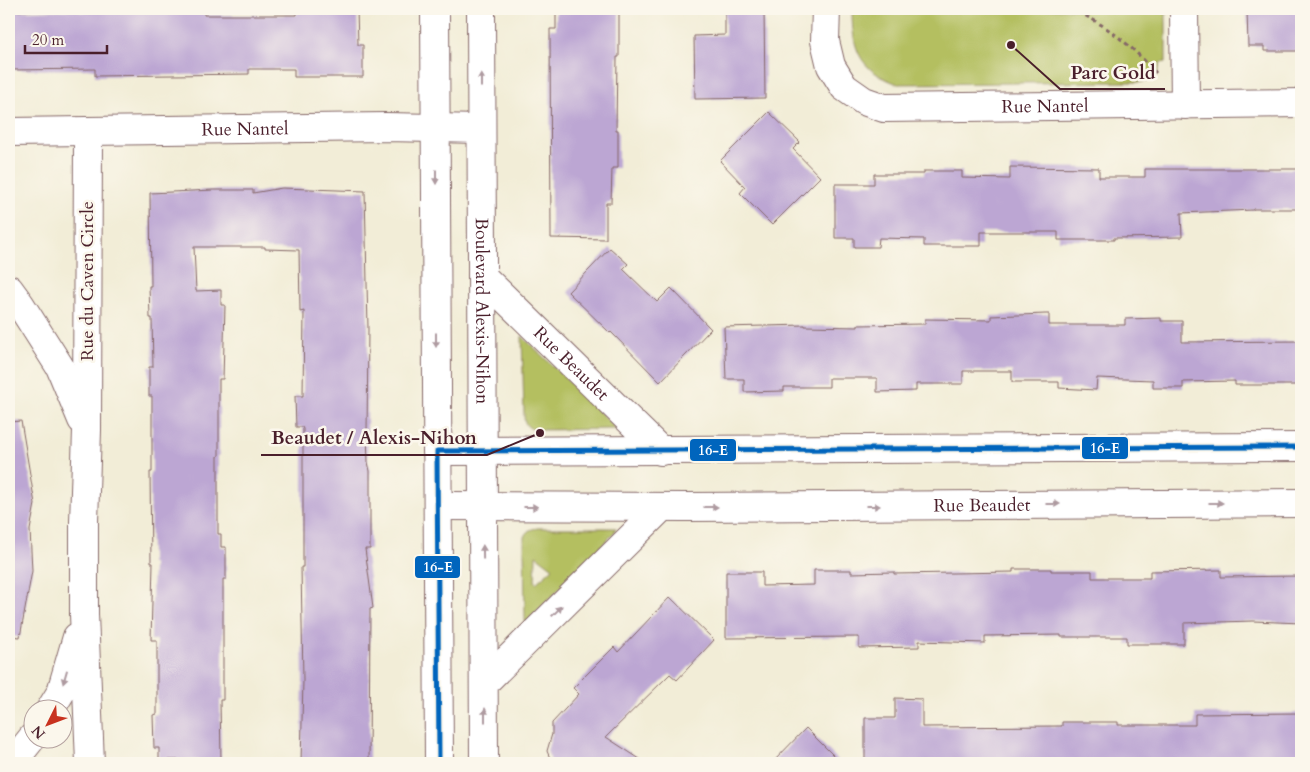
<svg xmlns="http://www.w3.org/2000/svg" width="1310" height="772" viewBox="0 0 1310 772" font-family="Cardo,serif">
<rect width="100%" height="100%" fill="#fbf7ec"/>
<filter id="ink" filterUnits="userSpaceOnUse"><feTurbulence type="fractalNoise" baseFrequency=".02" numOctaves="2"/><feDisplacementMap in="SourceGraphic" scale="10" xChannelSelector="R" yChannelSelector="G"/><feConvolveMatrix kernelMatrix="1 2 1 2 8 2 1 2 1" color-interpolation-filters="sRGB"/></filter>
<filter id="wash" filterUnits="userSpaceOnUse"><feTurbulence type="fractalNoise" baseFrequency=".0096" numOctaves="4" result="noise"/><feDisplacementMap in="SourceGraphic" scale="20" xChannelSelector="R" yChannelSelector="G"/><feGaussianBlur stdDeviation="1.12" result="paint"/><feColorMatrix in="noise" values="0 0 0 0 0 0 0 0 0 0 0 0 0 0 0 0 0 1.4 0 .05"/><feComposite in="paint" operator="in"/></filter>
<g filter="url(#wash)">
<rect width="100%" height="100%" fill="#f2edd7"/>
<path fill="#b4bf61" stroke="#7f6f46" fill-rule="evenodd" d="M852 9H1166V62L1160 63C1159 74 1153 79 1142 82L898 84C858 70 852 48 852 9Z
M522 336 614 426 617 429 538 430C528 429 524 425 524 415Z
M538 528H616L614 533 525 624 524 537C527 530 531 529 538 528ZM536 555 553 568 536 583 535 582Z"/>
<g id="blocks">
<path fill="#bca6d3" d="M123 9 204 10V15H297V9H357L358 45H363V77H294V69H249V74L95 76V69L9 70V11L79 10V12L123 11Z
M556 9H619V57H617L616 130H618V168H612L611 203H606V239L551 238 550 29H556Z
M725 9H764L765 98 695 99 694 36 725 35Z
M1247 9H1301V51H1264V46H1248Z
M769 112 800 142 793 149 820 177 772 225 740 193 745 187 720 161Z
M1010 167 1099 168V177H1145V169H1301V209H1253V210L1181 213 1182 237 1114 238V240H1058V232H981V246H924V239L879 238 878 247H854V238H835V184H874V174H924V171H962V178L1010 179Z
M282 188 365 191 368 329 367 434 368 462 370 471V549H365L373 608 370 609 369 763H301L303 680 301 567H303V429L302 427H296L295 396H303L304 311 300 312 299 250 265 249V247H194L196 291 221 290V305H225L223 379H219V456H218V534H221V547H226V579H223V700H220L221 760H159V748H154L153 715 157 714V640H151L153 563H151L150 472H152V396H149V367H153L152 318H150L149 286H151L150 193 213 190H253V193Z
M610 248 628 264 623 269 657 302 671 288 711 329 660 382 611 332 610 333 568 292Z
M1046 314H1049V325H1125V319L1161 318V321H1182V342L1301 341V385H1235V381L1183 382V388H1153V380L1097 378 1096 390 1059 388V382H1012V371H963V384H916V391L877 392V378H829V387H784V391L744 392V379H726L724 327 805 325V326L858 327V325L925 324V319L991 320V316Z
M21 421 35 504 30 530 32 571 20 637 9 636V422Z
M1013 569H1051V571H1092V578H1150V571L1221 570V577L1301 576V623L1253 621 1184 623V644H1127V637H1061V635L985 636V643L919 641V647L859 648V637L726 638V572H762V586L814 585V570H851V573L894 572V574L1013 572Z
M670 597 714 640 677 680 670 674 606 737 646 763H552L547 751 552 734V723L579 694 573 688 614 647 618 652Z
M895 698 922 699V727L1062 726V722H1118V725H1195V714L1301 713V763H865V718H895Z
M806 728 841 763H772Z"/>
</g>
</g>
<g filter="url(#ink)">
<use href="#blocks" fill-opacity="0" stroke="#856767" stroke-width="1"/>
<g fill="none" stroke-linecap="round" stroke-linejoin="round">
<g stroke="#856767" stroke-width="30">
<g id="street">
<path id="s1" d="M826 9 825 41 831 66 844 87 864 101 884 108 1301 103"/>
<path d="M1184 9 1185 105"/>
<path d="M88 131 87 430 84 522V614L90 763"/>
<path id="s2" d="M9 132 387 127 481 129"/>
<path id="s3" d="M482 276 661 451"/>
<path d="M9 289 20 304 60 367 82 420"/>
<path d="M437 451 1301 447"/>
<path id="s4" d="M438 506 687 507 1301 503"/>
<path d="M485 682 662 507"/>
<path d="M50 710 61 692 77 637"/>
<path d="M12 763 32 738"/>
</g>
</g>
<g stroke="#856767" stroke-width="30">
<g id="secondary">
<path d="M435 9 439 763"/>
<path id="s5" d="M481 9 484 763"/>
</g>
</g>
<path stroke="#856767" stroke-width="3" stroke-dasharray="4 4" stroke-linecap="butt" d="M1071 9C1105 23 1132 46 1156 73"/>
<use href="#street" stroke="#fff" stroke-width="28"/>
<use href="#secondary" stroke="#fff" stroke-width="28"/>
<g stroke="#fbf7ec" stroke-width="9">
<path id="bus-1" d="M439 763 437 451 1301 447"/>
</g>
<use href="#bus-1" stroke="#0065bd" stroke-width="5"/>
</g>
<defs><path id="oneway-solid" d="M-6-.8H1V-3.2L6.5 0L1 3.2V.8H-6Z" transform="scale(1.25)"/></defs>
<g fill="#ae9aa0">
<use href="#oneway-solid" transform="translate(481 80) rotate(-90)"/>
<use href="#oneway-solid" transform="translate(436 177) rotate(90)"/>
<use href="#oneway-solid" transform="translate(436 340) rotate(90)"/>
<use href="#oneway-solid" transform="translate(1216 503)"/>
<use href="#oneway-solid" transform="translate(1053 504)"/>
<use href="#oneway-solid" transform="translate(873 506)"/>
<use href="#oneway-solid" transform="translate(531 507)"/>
<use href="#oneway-solid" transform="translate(711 507)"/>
<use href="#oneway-solid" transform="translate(483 552) rotate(-91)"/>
<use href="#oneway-solid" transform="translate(557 611) rotate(-45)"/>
<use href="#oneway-solid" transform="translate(65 677) rotate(106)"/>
<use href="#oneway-solid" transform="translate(485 715) rotate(-90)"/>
</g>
</g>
<g text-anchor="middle" stroke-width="5" stroke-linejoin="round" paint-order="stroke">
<g font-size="18" fill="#4a1f2b" stroke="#fbf7ec">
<text dy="6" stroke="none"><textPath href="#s1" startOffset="289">Rue Nantel</textPath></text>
<text dy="6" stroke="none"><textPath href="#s2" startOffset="236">Rue Nantel</textPath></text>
<text transform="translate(87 281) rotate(-90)" y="6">Rue du Caven Circle</text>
<text dy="6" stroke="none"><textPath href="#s5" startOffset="302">Boulevard Alexis-Nihon</textPath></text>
<text dy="6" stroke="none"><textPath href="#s3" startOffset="125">Rue Beaudet</textPath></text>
<text dy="6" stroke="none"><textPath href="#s4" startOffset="544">Rue Beaudet</textPath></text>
</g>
</g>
<path fill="none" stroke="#4a1f2b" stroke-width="2" d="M1011 45L1060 89H1165M540 433L487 455H261"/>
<g fill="#4a1f2b" stroke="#fbf7ec" stroke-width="2">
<circle cx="1011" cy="45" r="5"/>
<circle cx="540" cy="433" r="5"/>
</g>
<g font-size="19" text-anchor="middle" font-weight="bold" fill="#4a1f2b" stroke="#fbf7ec" stroke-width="5" stroke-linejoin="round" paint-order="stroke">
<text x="1113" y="79">Parc Gold</text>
<text x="374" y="444">Beaudet / Alexis-Nihon</text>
</g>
<g stroke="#fbf7ec" stroke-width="2">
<rect x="1081" y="436" width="48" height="24" rx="5" fill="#0065bd"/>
<rect x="689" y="438" width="48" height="24" rx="5" fill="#0065bd"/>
<rect x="414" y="555" width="47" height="24" rx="5" fill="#0065bd"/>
</g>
<g font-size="14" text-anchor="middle" font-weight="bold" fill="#fff">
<text x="1105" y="453">16-E</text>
<text x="713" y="455">16-E</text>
<text x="438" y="572">16-E</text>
</g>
<rect width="1310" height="772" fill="none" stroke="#fbf7ec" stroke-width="30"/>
<g transform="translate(48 724) rotate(228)"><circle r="24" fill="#fbf7ec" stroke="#b4a19f"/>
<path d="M0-4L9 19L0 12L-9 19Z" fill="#c8321e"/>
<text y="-8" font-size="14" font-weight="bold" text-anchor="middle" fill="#4a1f2b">N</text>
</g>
<path d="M25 45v8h82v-8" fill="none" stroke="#4a1f2b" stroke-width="2.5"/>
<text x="32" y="45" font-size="15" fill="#4a1f2b" stroke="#fbf7ec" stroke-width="4" paint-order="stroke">20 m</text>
</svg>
